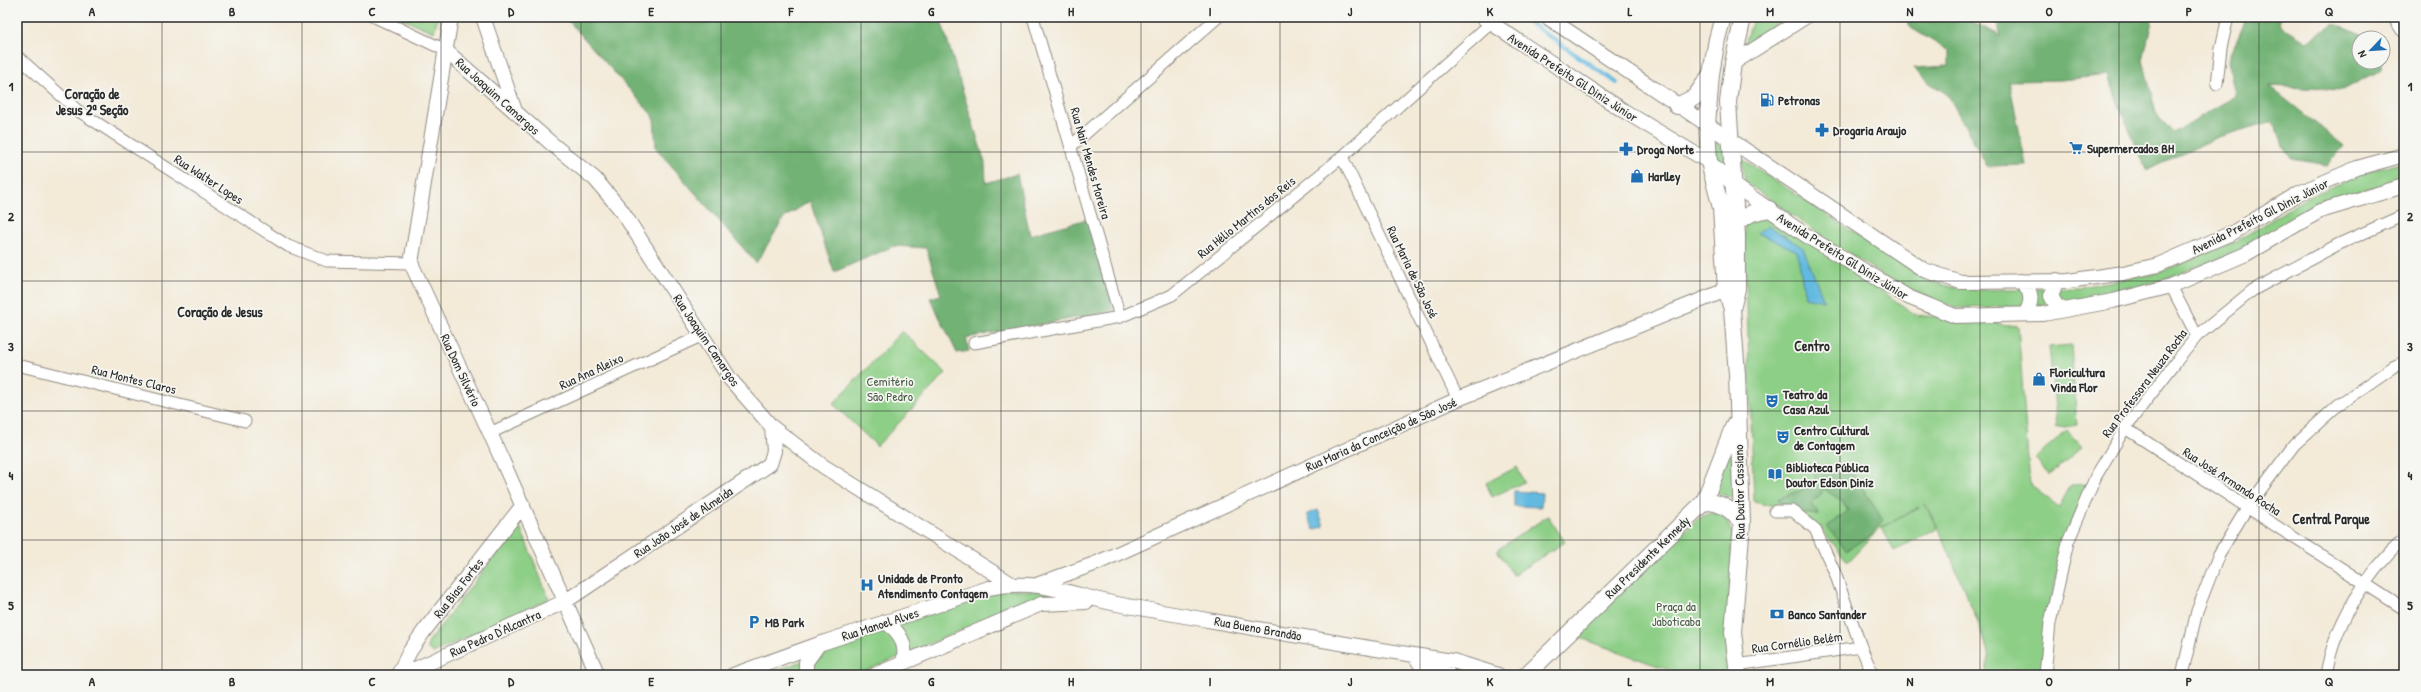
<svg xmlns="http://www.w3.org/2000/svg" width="2421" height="692" viewBox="0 0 2421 692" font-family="'Patrick Hand',sans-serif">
<rect width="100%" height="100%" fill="#f6f6f2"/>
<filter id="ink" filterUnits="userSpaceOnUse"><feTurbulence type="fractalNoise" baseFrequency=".025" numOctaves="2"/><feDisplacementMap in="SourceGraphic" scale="8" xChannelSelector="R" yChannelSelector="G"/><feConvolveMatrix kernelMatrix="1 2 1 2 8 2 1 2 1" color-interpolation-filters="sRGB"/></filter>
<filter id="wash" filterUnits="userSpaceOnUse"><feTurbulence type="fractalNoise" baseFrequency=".012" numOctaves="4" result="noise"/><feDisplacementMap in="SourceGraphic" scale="16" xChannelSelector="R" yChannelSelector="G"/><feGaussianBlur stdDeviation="0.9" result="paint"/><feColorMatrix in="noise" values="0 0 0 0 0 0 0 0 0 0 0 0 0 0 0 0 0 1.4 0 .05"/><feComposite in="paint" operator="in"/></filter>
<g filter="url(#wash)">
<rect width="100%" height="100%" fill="#f3ead8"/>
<path fill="#8ecf87" stroke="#5c7d59" d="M398 17H438L434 32Z
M1754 17H1776L1778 22 1742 51Z
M1711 136 1729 147 1730 174 1711 160Z
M1741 158 1927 281 1953 287 1982 290 2079 287 2155 274 2238 240 2309 197 2360 174 2404 162V179L2318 204 2238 252 2131 291 2032 306 1956 308 1904 288 1833 244 1745 182Z
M1765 215 1833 257 1916 315 2018 326 2030 485 2059 507 2071 485 2088 484 2067 536 2045 621 2043 675H1985L1989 657 1983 635 1939 529 1925 504 1937 528 1894 551 1882 528 1919 507 1879 529 1848 562 1822 530 1793 511 1754 502 1744 225Z
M902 331 946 373 877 446 833 404Z
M2071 345 2077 425 2057 428 2049 347Z
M2067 430 2082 447 2049 475 2035 458Z
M1733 440 1735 499 1715 492Z
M1517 467 1524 482 1492 497 1486 483Z
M1710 513 1725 515 1732 533 1728 675H1683L1575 636 1696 520Z
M1548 516 1565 542 1513 575 1497 550Z
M519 524 549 599 433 653 427 648 429 641Z
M1003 589 1051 592 857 675H765L950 605Z"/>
<path fill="#72b274" stroke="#4e6e50" d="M565 17H940L985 163 986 183 1017 174 1030 235 1087 219 1114 311 966 338 969 351 957 353 930 298 941 295 926 248 894 246 834 272 810 201 784 218 756 263 656 148 654 117Z
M1905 17H1963L2001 36 1994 17H2148L2152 21 2143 60 2156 113 2173 133 2235 96 2228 61 2247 17H2279L2280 26 2308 41 2334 23 2368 38H2359V62H2382L2381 70 2343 90 2269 86 2344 146 2327 165 2291 159 2272 121 2218 137 2146 170 2115 95 2109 75 2061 80 2009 81 2026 165 1987 166 1948 95 1925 80 1913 68 1949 66V51L1911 28Z
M1815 471 1853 473 1883 520 1871 536 1846 550 1827 526 1848 511 1842 501 1824 489 1812 503 1819 515 1800 513 1777 499 1815 485Z"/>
<path fill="#63bae0" stroke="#477286" d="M1769 226 1803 248 1824 301 1805 297 1797 251 1757 233Z
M1514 491 1542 493 1541 507 1514 506Z
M1318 510 1324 526 1314 530 1307 514Z"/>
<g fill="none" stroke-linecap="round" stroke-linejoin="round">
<path stroke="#63bae0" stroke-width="4" d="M1521 17 1617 83"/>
</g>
</g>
<g filter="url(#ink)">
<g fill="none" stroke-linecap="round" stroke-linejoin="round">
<g stroke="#8f8a82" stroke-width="13">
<path id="minor" d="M375 17 445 50
M1033 17 1120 317
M17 56 77 110 288 246 327 261 411 263
M2217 84 2221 48 2228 17
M1071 146 1218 17
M1342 157 1458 399
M2171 286 2197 336
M974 343 1120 317 1172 295 1342 157 1491 23
M17 365 245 421
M2125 428 2404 609
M490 433 703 335
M1775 511H1793L1815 529 1835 573 1861 647 1873 675
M1736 665 1861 647
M2045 675 2050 623 2068 542 2096 476 2125 428 2175 363 2197 336 2253 290 2339 244 2404 215
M2182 675 2197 611 2219 554 2247 508 2294 445 2338 405 2393 367 2404 362
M2326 675C2334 624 2366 574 2404 539"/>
</g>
<g stroke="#8f8a82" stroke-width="16">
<path id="tertiary" d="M451 17 411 263 490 433 598 675
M483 17 515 111
M1482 17 1624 111 1709 162 1734 185 1810 238 1908 297 1955 316 2043 314 2113 301 2171 286 2246 254 2320 211 2404 186
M1547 17 1924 270 1961 282 2068 281 2123 273 2158 265 2234 232 2299 193 2357 168 2404 155
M445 50 552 144 595 179 622 211 730 379 772 427 823 466 1010 583
M1733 63 1805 17
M2057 280 2051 296 2056 305 2064 310
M2020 281C2033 290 2033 302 2025 314
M1039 584 1097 563 1458 399 1726 290
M885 622C900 631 909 647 902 664
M1415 656 1423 668 1449 675
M398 675 410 651 424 631 523 505
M402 675 566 601 770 464 774 451 772 427
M733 675 819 644 989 588C1040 577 1072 596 1122 605 1232 624 1342 645 1453 661L1498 675
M806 675V662L819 644
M875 675 1041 604 1086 602"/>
</g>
<g stroke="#8f8a82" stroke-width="18">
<path id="secondary" d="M1723 17 1717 39 1711 74 1707 125 1709 162 1721 208 1726 290 1732 309 1737 375 1742 523 1733 632 1738 675
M2396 17 2404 29
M1677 106 1695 97 1711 74
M1736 222 1752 213 1769 209
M1732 309 1737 289V236L1728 102 1733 63 1743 17
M1704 502C1720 501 1733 511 1742 523
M1526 675 1704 502 1734 425"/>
</g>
<use href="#minor" stroke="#fff" stroke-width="11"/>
<use href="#tertiary" stroke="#fff" stroke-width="14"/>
<use href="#secondary" stroke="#fff" stroke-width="16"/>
</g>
</g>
<path fill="none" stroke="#2b2b2b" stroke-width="1" stroke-opacity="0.55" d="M162 17V675M302 17V675M441 17V675M581 17V675M721 17V675M861 17V675M1001 17V675M1141 17V675M1280 17V675M1420 17V675M1560 17V675M1700 17V675M1840 17V675M1980 17V675M2119 17V675M2259 17V675M17 152H2404M17 281H2404M17 411H2404M17 540H2404"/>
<defs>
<g id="fuel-bare" transform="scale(1.08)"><path d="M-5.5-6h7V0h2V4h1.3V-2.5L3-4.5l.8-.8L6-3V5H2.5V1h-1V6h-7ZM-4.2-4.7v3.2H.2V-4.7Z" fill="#1f6fb2" stroke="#f6f6f2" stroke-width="2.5" paint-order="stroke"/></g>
<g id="pharmacy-bare" transform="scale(1.08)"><path d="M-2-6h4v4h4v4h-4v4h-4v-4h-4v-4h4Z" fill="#1f6fb2" stroke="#f6f6f2" stroke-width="2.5" paint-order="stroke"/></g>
<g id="supermarket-bare" transform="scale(1.08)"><path d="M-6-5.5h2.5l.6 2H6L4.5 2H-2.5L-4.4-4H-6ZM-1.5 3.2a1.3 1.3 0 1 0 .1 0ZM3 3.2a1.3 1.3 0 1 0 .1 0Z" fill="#1f6fb2" stroke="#f6f6f2" stroke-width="2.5" paint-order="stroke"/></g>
<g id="shop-bare" transform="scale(1.08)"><path d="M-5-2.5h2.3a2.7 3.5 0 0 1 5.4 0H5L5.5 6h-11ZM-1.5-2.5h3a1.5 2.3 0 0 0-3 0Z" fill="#1f6fb2" stroke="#f6f6f2" stroke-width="2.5" paint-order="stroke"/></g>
<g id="theatre-bare" transform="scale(1.08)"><path d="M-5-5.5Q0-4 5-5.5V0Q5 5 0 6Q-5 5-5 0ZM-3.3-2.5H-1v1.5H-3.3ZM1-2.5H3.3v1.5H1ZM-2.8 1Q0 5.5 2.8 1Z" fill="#1f6fb2" stroke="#f6f6f2" stroke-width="2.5" paint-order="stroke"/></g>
<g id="library-bare" transform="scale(1.08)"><path d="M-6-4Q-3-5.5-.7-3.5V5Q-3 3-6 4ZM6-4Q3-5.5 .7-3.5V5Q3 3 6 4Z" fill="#1f6fb2" stroke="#f6f6f2" stroke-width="2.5" paint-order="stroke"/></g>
<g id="hospital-bare" transform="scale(1.08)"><path d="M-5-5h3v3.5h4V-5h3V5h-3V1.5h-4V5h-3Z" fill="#1f6fb2" stroke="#f6f6f2" stroke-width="2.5" paint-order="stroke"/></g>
<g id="bank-bare" transform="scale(1.08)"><path d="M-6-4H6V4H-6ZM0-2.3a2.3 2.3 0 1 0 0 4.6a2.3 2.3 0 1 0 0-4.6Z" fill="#1f6fb2" stroke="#f6f6f2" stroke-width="2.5" paint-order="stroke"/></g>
<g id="parking-bare" transform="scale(1.08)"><path d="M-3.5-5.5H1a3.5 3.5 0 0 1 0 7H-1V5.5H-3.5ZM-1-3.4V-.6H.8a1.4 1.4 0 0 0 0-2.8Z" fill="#1f6fb2" stroke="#f6f6f2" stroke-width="2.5" paint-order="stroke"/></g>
</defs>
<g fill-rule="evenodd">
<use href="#fuel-bare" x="1767" y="100"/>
<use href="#pharmacy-bare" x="1822" y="130"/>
<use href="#supermarket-bare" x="2076" y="148"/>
<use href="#pharmacy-bare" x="1626" y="149"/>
<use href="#shop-bare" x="1637" y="176"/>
<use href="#shop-bare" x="2039" y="379"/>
<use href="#theatre-bare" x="1772" y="401"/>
<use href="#theatre-bare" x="1783" y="437"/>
<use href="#library-bare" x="1775" y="474"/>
<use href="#hospital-bare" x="867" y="585"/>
<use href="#bank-bare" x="1777" y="614"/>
<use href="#parking-bare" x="754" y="622"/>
</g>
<g text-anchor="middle" stroke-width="3.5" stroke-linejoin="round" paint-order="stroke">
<g font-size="13" fill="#2b2b2b" stroke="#f6f6f2">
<text transform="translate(1573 77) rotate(33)" y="5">Avenida Prefeito Gil Diniz Júnior</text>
<text transform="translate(498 96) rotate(42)" y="5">Rua Joaquim Camargos</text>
<text transform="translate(1091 163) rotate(74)" y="5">Rua Nair Mendes Moreira</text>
<text transform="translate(209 179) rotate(33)" y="5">Rua Walter Lopes</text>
<text transform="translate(2260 216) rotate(-27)" y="5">Avenida Prefeito Gil Diniz Júnior</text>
<text transform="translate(1246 217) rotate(-39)" y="5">Rua Hélio Martins dos Reis</text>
<text transform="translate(1843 256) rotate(32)" y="5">Avenida Prefeito Gil Diniz Júnior</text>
<text transform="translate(1413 272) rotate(64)" y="5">Rua Maria de São José</text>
<text transform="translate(707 340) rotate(56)" y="5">Rua Joaquim Camargos</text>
<text transform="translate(461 370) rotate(65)" y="5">Rua Dom Silvério</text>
<text transform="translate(591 371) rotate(-25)" y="5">Rua Ana Aleixo</text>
<text transform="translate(134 379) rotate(14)" y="5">Rua Montes Claros</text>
<text transform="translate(2144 383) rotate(-53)" y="5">Rua Professora Neuza Rocha</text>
<text transform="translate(1381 434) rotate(-24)" y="5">Rua Maria da Conceição de São José</text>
<text transform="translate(2232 481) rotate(33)" y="5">Rua José Armando Rocha</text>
<text transform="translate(1739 492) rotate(-91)" y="5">Rua Doutor Cassiano</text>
<text transform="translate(683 522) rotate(-34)" y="5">Rua João José de Almeida</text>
<text transform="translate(1647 557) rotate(-44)" y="5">Rua Presidente Kennedy</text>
<text transform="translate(458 588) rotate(-52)" y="5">Rua Bias Fortes</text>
<text transform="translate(880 624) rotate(-18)" y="5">Rua Manoel Alves</text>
<text transform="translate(1258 628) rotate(10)" y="5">Rua Bueno Brandão</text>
<text transform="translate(495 633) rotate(-24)" y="5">Rua Pedro D'Alcantra</text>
<text transform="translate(1797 642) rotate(-8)" y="5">Rua Cornélio Belém</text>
</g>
<g font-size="13" font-weight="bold" fill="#2b2b2b" stroke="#f6f6f2" text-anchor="start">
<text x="1778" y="105">Petronas</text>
<text x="1833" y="135">Drogaria Araujo</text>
<text x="2087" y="153">Supermercados BH</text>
<text x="1637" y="154">Droga Norte</text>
<text x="1648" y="181">Harlley</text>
<text x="2050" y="377">Floricultura<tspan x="2050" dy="15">Vinda Flor</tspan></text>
<text x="1783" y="399">Teatro da<tspan x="1783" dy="15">Casa Azul</tspan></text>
<text x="1794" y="435">Centro Cultural<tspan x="1794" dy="15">de Contagem</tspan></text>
<text x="1786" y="472">Biblioteca Pública<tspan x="1786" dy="15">Doutor Edson Diniz</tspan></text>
<text x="878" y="583">Unidade de Pronto<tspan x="878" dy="15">Atendimento Contagem</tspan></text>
<text x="1788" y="619">Banco Santander</text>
<text x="765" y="627">MB Park</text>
</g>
<g font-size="13" fill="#495c47" stroke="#f6f6f2">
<text x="890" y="386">Cemitério<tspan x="890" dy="15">São Pedro</tspan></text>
<text x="1676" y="611">Praça da<tspan x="1676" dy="15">Jaboticaba</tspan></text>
</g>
<g font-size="14" font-weight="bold" fill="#2b2b2b" stroke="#f6f6f2">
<text x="92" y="99">Coração de<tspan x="92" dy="16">Jesus 2ª Seção</tspan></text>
<text x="220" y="317">Coração de Jesus</text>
<text x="1812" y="351">Centro</text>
<text x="2331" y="524">Central Parque</text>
</g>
</g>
<rect width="2421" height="692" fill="none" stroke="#f6f6f2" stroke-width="44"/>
<g transform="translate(2371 50) rotate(245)"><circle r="19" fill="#f6f6f2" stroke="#a5a5a2"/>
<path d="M0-3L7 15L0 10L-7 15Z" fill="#1f6fb2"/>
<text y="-6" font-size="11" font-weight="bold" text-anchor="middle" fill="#2b2b2b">N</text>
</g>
<rect x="22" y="22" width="2377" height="648" fill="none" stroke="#2b2b2b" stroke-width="1.5"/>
<g font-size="13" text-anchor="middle" font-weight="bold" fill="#2b2b2b">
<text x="92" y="16">A</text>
<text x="232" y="16">B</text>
<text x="372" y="16">C</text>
<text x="511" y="16">D</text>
<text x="651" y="16">E</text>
<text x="791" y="16">F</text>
<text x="931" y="16">G</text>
<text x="1071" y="16">H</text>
<text x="1210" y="16">I</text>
<text x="1350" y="16">J</text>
<text x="1490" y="16">K</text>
<text x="1630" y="16">L</text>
<text x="1770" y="16">M</text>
<text x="1910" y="16">N</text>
<text x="2049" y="16">O</text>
<text x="2189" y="16">P</text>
<text x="2329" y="16">Q</text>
<text x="11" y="91">1</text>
<text x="2410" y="91">1</text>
<text x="11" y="221">2</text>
<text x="2410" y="221">2</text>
<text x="11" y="351">3</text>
<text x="2410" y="351">3</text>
<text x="11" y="480">4</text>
<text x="2410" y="480">4</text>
<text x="11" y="610">5</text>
<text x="2410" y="610">5</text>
<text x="92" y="686">A</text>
<text x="232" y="686">B</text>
<text x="372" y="686">C</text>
<text x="511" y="686">D</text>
<text x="651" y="686">E</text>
<text x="791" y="686">F</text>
<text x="931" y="686">G</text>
<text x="1071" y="686">H</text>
<text x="1210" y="686">I</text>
<text x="1350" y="686">J</text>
<text x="1490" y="686">K</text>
<text x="1630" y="686">L</text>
<text x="1770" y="686">M</text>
<text x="1910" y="686">N</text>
<text x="2049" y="686">O</text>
<text x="2189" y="686">P</text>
<text x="2329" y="686">Q</text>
</g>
</svg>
